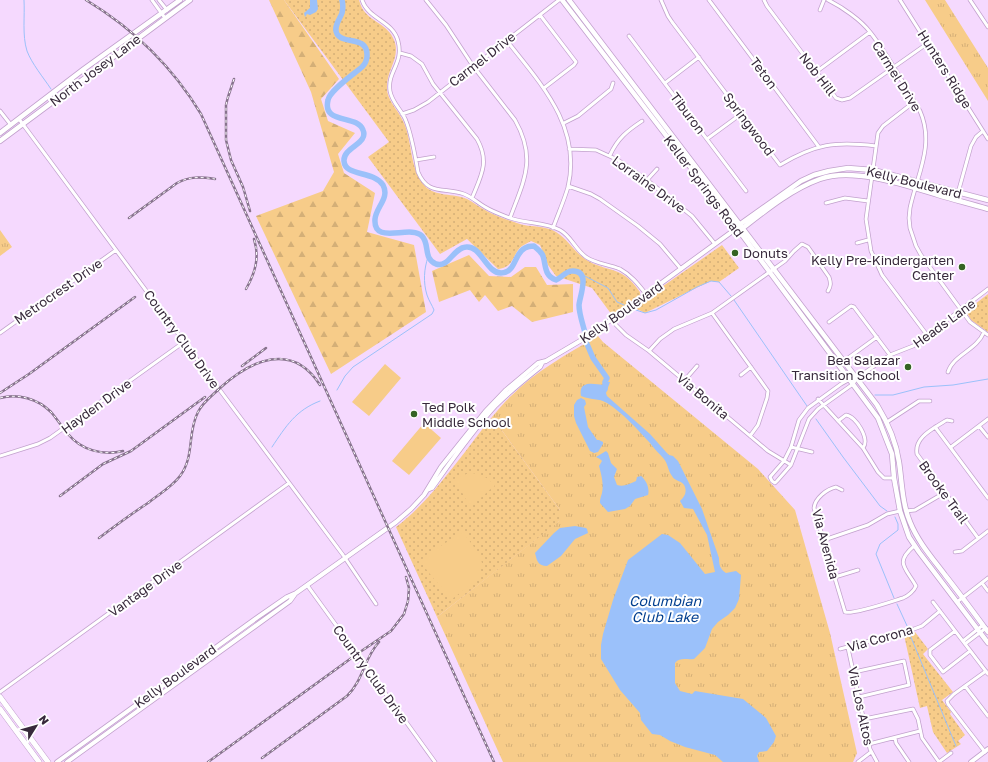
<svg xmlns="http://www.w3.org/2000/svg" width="988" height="762" viewBox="0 0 988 762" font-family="'Golos Text',sans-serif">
<defs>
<pattern id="grass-tufts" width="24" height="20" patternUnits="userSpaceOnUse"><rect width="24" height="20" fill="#f7cc89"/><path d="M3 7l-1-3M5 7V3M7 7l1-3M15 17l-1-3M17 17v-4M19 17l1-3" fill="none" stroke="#d4af77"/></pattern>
<pattern id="forest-firs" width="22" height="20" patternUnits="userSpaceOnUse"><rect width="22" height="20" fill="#f7cc89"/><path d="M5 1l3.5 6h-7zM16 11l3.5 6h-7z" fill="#d4af77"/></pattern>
<pattern id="park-dots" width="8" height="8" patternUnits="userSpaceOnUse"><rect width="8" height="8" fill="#f7cc89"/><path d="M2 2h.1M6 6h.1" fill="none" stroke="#d4af77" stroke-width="1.8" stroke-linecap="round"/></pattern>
</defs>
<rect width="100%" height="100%" fill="#f5d9fe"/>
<path fill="url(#grass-tufts)" d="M925 0H945L988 68V101Z
M0 230 12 247 0 256Z
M598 336 603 342 758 469 795 510 830 633 857 753 853 762H503L437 617 559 521 560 510 492 417C498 410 504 402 511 396 536 371 567 354 598 336Z"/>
<path fill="url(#forest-firs)" d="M269 0H284L339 79 321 99 328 121 355 133 338 154 344 173 375 193 367 232 414 245 426 312 331 374 256 216 323 191 334 172 311 92Z
M469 255 489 276 511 277 525 267H536L547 285 573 284V312L532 322 512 306 498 311 485 295 479 302 470 290 439 302 432 271Z"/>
<path fill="url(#park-dots)" d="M284 0H359C360 3 361 6 362 8 370 22 388 24 394 40 401 57 387 69 387 86 386 100 398 109 403 121 413 141 409 169 425 186 435 197 454 193 467 199 473 202 479 207 485 210 493 215 515 223 524 225 535 227 546 226 556 232 569 240 576 255 590 262 599 267 609 268 618 272 628 276 634 284 640 292V295L612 315 592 288 556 276 548 265 540 245 531 241C528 243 525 244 522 246 512 254 515 267 498 269L467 239 440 254 368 157 389 142Z
M722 245 739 268 719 282 711 281 694 289 645 313 633 307Z
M988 294V332L971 320 966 311Z
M492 417 560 510C562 516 561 520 556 524L437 617 396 527C432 500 463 453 492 417Z
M915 632 928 649 923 654 953 692 942 700 951 712 950 714 965 735 958 741 961 744 947 753 933 732 927 706 920 708 904 635Z"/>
<path fill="#f7cc89" d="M385 364 401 378 369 416 352 402Z
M424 423 441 438 409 475 392 461Z
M469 473C480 473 488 477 495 486 487 491 482 498 473 504H469C463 496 460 487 454 479Z
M463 532 479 554 482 563 480 575 477 580 452 599 434 579 422 564 423 557Z"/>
<path fill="#9bc1fa" d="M310 0H317L318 9 316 12 310 15 307 14 305 17 304 13 310 8Z
M605 382H610L606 393 607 396 650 434 666 452 669 455 673 456 678 461 702 509 719 558C719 565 720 569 726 573L736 571 741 575 739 599 735 608 728 615 718 622 712 629 705 648 694 659C686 660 680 657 675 663V683L680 691 692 694 695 691 743 699 766 718 776 736 774 742 767 751 759 752 757 756 759 762H723L715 755 685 747 670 741 660 735 652 734 641 720 640 713 620 690 601 659V645L603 634 613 600 628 560 662 534 668 535 680 543 705 574 715 572 707 535 693 509 684 508 680 501C684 497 687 493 685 487 683 480 675 482 672 476 668 471 668 464 664 459 660 454 654 449 650 443 638 430 623 413 607 403 599 398 590 400 581 396 578 380 594 384 603 385Z
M581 398 585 400 586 404 584 407 588 427 597 440H599L603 442V444L598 452 594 453 590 451 576 423 574 416V405L577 400Z
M606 451 608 453 611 463 617 469 614 477 617 485C624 487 629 484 636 481L637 477 641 476C646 480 650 488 648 495L635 499 630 506 625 509 608 512 600 503C600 498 601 497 602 493 604 484 601 473 599 466L602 461 600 459 596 457Z
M575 526 586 528 587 529 588 533 575 539 561 556 547 566C538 566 537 561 535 553L554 533 560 528Z"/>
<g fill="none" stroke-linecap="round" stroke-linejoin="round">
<path stroke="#9bc1fa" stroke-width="1" d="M24 0C25 16 22 35 27 51 32 64 43 77 51 89
M581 274 608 288 617 302 624 305
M734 300 807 406
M633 309 645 313 656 310 697 287 711 281 719 282 731 296
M337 390 345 376 353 367 432 314 434 310C432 305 429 301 427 295 423 282 424 269 428 257
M875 395H893L924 387 953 385 988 379
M816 419 843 457 880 506 887 511
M272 447C286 426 296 410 320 401
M894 598 876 554 880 544 898 530V524L895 517
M897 604 908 628
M910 635 956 746"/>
<path stroke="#9bc1fa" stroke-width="5.5" d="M342 0C343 4 343 9 342 13 340 19 333 27 337 34 343 45 368 35 367 56 367 61 365 64 362 67 354 74 330 90 328 100 322 125 357 114 363 130 369 144 343 147 344 161 345 177 373 170 383 185 390 198 376 207 375 219 373 246 410 224 422 236 430 244 423 259 436 264 449 268 453 248 466 247 481 245 486 273 501 273 516 273 514 253 525 248 528 246 531 246 534 246 537 249 541 251 543 256 546 265 544 276 556 280 561 278 566 271 572 271 591 270 580 295 579 305 579 314 583 324 585 333
M587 344 593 358 607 378 605 382V389"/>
<g stroke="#c2a1cd" stroke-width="4.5">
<path id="minor" d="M152 0 165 18
M159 0 167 10
M362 0C368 19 393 21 398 41 404 64 387 71 390 91 392 103 402 110 406 121 412 136 415 155 418 172 428 196 444 187 464 194 472 197 478 203 485 207 493 212 502 215 510 218 527 224 545 222 560 230 571 236 575 249 586 257 596 264 608 264 620 269 631 275 638 284 646 294
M426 0 446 25 473 66 515 120C537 159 524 180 510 218
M661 0 668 16 672 22 780 165C815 144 835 141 876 146
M709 0 819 147
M764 0 767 6 836 98 842 100 850 98 928 43
M828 0C842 7 861 20 870 32 889 56 904 85 920 111 935 145 917 175 910 208L909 218 910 228 916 246 921 255 970 322 988 335
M900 0 988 139
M970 0 988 27
M820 10 824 0
M540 15 576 62 574 65 544 88
M629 36 746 191
M507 41C541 84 582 127 568 187 564 201 558 214 553 228
M400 53 411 56 422 64 433 84 477 139C490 162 481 176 472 198
M816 72 870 32
M665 83 699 57
M914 102 883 126 878 133 866 219 871 251 882 275 927 335
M0 111 11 125
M402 114 414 110 428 102 559 0
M19 119 219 389 343 555 376 604
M564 123 578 116 611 89 613 83
M707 139 741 114
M569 149 596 150 618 160 647 180 692 216 715 244
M610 155C618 138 627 131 642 121
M416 160 434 157
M647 180 657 169
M568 186 591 194 600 199 638 226 660 244 681 269
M956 200 971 146 976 137 983 131
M826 203 845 198 868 201
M857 243 868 240
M712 313 768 391 767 398 758 425 750 436
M829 322 851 306 854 307 890 355
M616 325 626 335 649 351 768 451 791 465
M0 333 116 250
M649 351 660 339 674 329 712 313 785 261 794 251 802 244 808 247 829 277C831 283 831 286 828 291
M844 361 877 337
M948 372C953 355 977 350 984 332
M741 375 751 367
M857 378 850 379 841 384 808 408 799 420 791 447 784 461 770 477 772 481 775 483 777 481 791 465 809 419 818 409 853 384 857 378 890 355 913 346 988 289
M684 381 697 366
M818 399 863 448 878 472 884 478H894
M838 421 846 415C856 416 870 439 863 448
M952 421 947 420 945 421C933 429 914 437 917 454L978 538
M887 422 919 401H930
M979 426 988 437
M935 427 988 498
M791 447 812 452
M951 447 988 419
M0 456 38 444 50 438 184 342
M842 490 836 487C827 489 815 498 814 508L845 612C853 615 893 601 903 598 908 596 914 591 916 586 906 568 894 563 914 546
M906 511 915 510 944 493
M824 540 868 525 887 514 900 511
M955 552 962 551 988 531
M835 577 858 570
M982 583 988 591
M307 585 435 762
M933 602 988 674
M957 602 988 578
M955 631 930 650V655L943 672 970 651
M963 641 983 625
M965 644 986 628
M848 648 870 749 877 762
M840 649 914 629 922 626 940 611
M854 672 904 661 909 685 859 697
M965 686 988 716
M0 692 289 483
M864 719 913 709 918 719 922 738 939 762
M895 738 896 743 909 762
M869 744 920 731
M985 752 948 704 947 701 954 694 986 671
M858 762 871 752
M939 762 951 753"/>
</g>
<g stroke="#c2a1cd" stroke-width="5.5">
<path id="tertiary" d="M427 490 432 488C452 460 472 431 496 405 510 391 525 379 540 367L542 363
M57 762 258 617 287 597 296 593 396 522 411 509 424 495 441 467 485 412 506 390 525 374 538 363 546 361 590 335 737 228
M67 762 290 601 295 594
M971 762 988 749"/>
</g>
<g stroke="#c2a1cd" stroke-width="6">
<path id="secondary" d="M562 0 734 224 878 418 892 454 894 478 900 511 909 537 919 552 988 643
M569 0 877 405C888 423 896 441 899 462 902 482 902 503 910 522 918 542 933 559 945 575 960 594 974 613 988 632
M0 133 84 69 180 0
M0 141 190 0
M739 225 801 181 814 175 829 171 848 168 873 170 988 200
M741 228H743C766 210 792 189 820 179 853 167 905 185 938 195 955 200 971 204 988 209"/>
</g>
<g stroke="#c2a1cd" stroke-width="6">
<path id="primary" d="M0 697 48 762
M0 709 39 762"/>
</g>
<use href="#minor" stroke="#fff" stroke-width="3"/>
<use href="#tertiary" stroke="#fff" stroke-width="4"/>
<use href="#secondary" stroke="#fff" stroke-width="4.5"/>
<use href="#primary" stroke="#fff" stroke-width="5"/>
<g stroke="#87738d" stroke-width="2.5">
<path id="rail" d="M86 0C134 29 172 66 201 114L494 762
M234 79 228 97 226 105V140L231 160 243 187 250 211
M129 218 177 183C190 176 201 177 215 179
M246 289C255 273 260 258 254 239
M242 366 266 348
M0 393 29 374 135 297
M0 398C18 393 38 399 51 412 57 419 62 427 68 434 81 450 103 456 123 451
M60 496 103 464 131 451 205 397
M99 538C115 526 131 514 148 503 159 494 172 487 180 476 195 456 187 433 198 412 203 402 212 396 220 388 251 360 292 341 320 385
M262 758 347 696C363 681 364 658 379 642
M208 762 357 654 391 631 404 614 408 601 409 588 406 577"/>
</g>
<use href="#rail" stroke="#fff" stroke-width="1" stroke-dasharray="3" stroke-linecap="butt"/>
</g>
<g fill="#346323" stroke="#fff" stroke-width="1.5">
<circle cx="735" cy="253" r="4"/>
<circle cx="962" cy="267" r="4"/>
<circle cx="908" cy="367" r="4"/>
<circle cx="414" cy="414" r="4"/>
</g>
<g text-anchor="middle" stroke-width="4" stroke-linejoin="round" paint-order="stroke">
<g font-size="13" fill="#37293b" stroke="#fff">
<text transform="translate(482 59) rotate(-38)" y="5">Carmel Drive</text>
<text transform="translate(945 69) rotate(58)" y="5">Hunters Ridge</text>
<text transform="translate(95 70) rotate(-37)" y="5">North Josey Lane</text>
<text transform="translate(764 73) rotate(53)" y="5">Teton</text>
<text transform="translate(818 74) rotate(52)" y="5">Nob Hill</text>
<text transform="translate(897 76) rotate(58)" y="5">Carmel Drive</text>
<text transform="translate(688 113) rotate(53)" y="5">Tiburon</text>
<text transform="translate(749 124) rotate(53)" y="5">Springwood</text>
<text transform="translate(914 182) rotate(14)" y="5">Kelly Boulevard</text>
<text transform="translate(649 184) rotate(36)" y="5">Lorraine Drive</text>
<text transform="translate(704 186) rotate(53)" y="5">Keller Springs Road</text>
<text transform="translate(58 291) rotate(-35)" y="5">Metrocrest Drive</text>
<text transform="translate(621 312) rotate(-35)" y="5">Kelly Boulevard</text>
<text transform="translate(944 323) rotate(-36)" y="5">Heads Lane</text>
<text transform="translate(182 339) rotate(54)" y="5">Country Club Drive</text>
<text transform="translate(703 396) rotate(40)" y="5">Via Bonita</text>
<text transform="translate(96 406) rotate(-36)" y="5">Hayden Drive</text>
<text transform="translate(944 492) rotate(54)" y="5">Brooke Trail</text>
<text transform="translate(826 544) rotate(75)" y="5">Via Avenida</text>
<text transform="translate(145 588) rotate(-36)" y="5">Vantage Drive</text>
<text transform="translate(880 638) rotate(-16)" y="5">Via Corona</text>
<text transform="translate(371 674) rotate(54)" y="5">Country Club Drive</text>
<text transform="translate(175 676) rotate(-36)" y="5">Kelly Boulevard</text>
<text transform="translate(861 706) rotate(78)" y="5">Via Los Altos</text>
</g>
<g font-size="13" fill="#37293b" stroke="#fff" text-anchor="start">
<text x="743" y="258">Donuts</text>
<text x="954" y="265" text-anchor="end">Kelly Pre-Kindergarten<tspan x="954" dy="15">Center</tspan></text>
<text x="900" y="365" text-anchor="end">Bea Salazar<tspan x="900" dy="15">Transition School</tspan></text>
<text x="422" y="412">Ted Polk<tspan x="422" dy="15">Middle School</tspan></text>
</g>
<g font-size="14" font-style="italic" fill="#003e8f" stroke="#fff">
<text x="665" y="606">Columbian<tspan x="665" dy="16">Club Lake</tspan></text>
</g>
</g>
<g transform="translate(36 726) rotate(53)" stroke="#ffffff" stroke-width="3" paint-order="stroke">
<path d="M0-3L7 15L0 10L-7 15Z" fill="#37293b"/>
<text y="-6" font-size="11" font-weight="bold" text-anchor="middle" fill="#37293b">N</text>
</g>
</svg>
